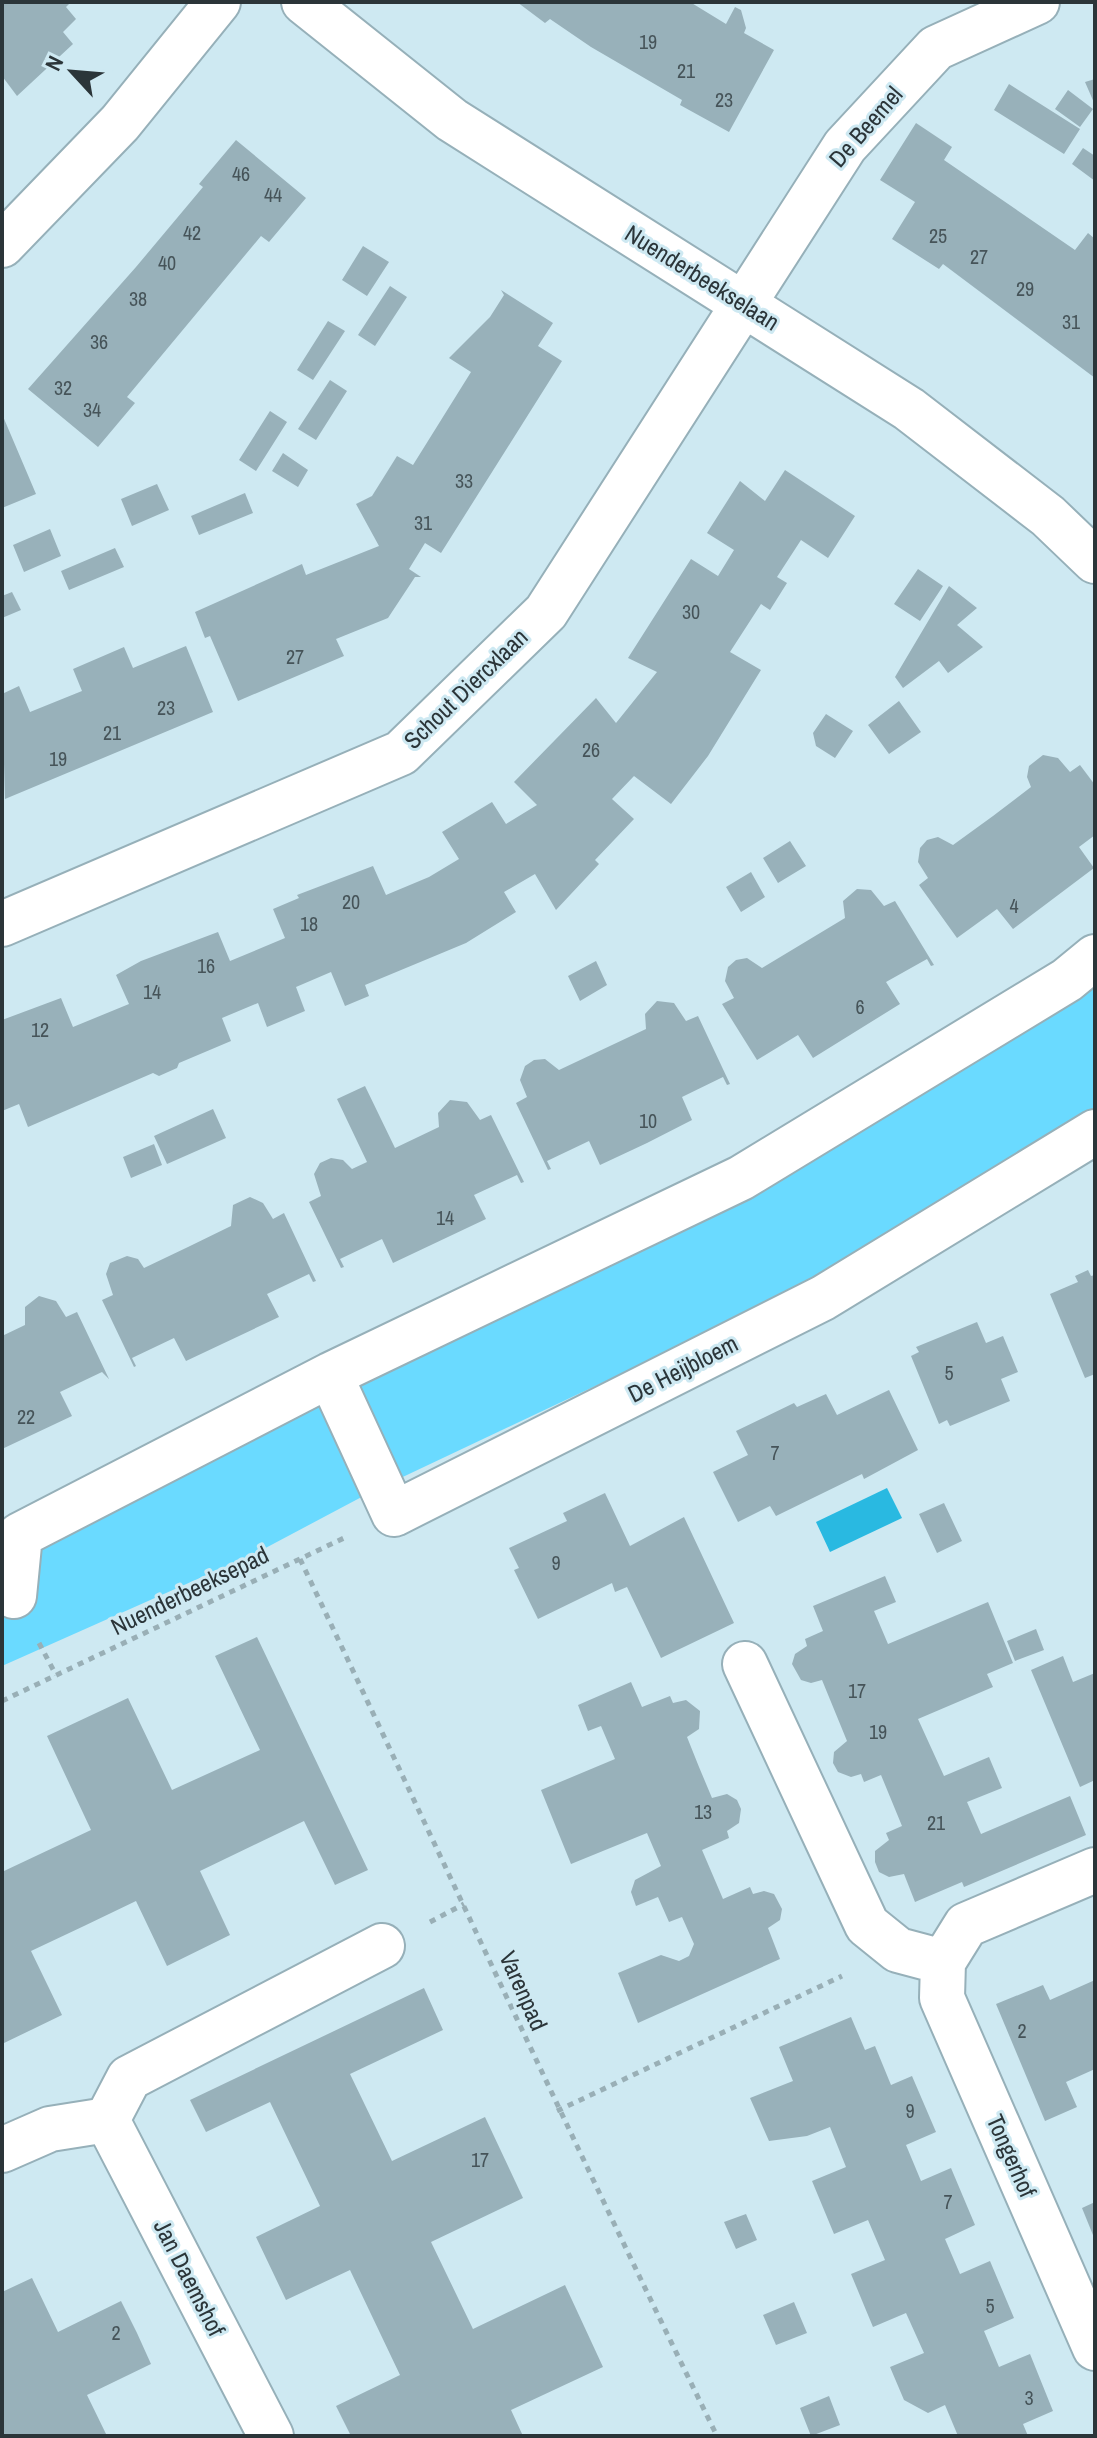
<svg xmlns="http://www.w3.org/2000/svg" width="1097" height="2438" viewBox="0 0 1097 2438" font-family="'Archivo Narrow',sans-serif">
<rect width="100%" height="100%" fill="#cee9f2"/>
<path fill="#6adaff" d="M1095 937V1108L796 1291 371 1492 258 1552 2 1666V1522L303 1367 714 1171Z"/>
<path fill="#29b9e1" d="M887 1488 902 1518 830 1552 816 1522Z"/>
<path fill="#98b1ba" d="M2 2H71L66 7 76 19 63 32 73 44 17 96 2 76Z
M517 2H690L726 24 735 7 741 10 746 28 744 33 774 50 729 132 680 105 682 100 591 47 550 19 545 23Z
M1095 79V105L1085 82Z
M1009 84 1080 129 1064 154 994 110Z
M1068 90 1093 109 1080 127 1055 109Z
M916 123 952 147 944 160 1075 250 1088 233 1095 239V378L943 264 939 269 892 239 915 202 880 180Z
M236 140 306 198 269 242 261 236 127 397 135 403 98 447 28 389 136 267 203 187 199 184Z
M1083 148 1095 156V181L1072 164Z
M363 246 389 262 367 296 342 280Z
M390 286 407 297 375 346 358 335Z
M501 290 553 323 538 346 562 361 441 553 425 543 409 569 421 577H415L388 618 336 639 344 656 238 701 210 636 205 638 195 612 302 564 306 575 379 546 356 504 372 496 397 456 413 465 471 372 449 358 490 317 504 295Z
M328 321 345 331 313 380 297 370Z
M330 380 347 391 316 440 298 429Z
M270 411 287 422 256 471 239 460Z
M2 414 36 494 2 508Z
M283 453 308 470 298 487 272 471Z
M785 470 855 516 828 558 801 540 777 577 787 583 770 610 761 604 730 652 761 670 708 756 671 804 634 776 612 799 634 819 595 860 599 864 556 910 535 874 504 892 516 912 466 943 365 985 369 996 345 1006 331 972 296 987 305 1011 267 1027 258 1003 222 1018 231 1041 179 1063 177 1068 159 1076 153 1073 28 1127 19 1104 2 1111V1020L61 998 73 1027 129 1004 116 975 141 961 218 932 230 961 285 938 273 909 299 898 297 895 373 866 386 895 429 877 459 859 442 832 492 802 506 824 537 805 514 782 596 698 616 723 657 672 628 658 691 559 718 576 734 550 707 533 740 481 765 501Z
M157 484 169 510 132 526 121 499Z
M245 493 253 513 199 535 191 516Z
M50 529 61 556 24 572 13 545Z
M115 548 124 567 69 590 61 571Z
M918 569 943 586 920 621 894 604Z
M949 586 977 608 957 625 983 647 948 673 939 661 903 688 895 677Z
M12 592 21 610 2 618V596Z
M186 646 213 712 5 799 2 694 19 686 30 712 82 691 73 669 124 647 133 668Z
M899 701 921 732 889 754 868 725Z
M826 714 853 731 835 758 816 746 813 733Z
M1043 755 1058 758 1070 772 1080 765 1095 785V835L1079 847 1094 868 1013 929 997 909 957 938 919 885 928 878 918 862 920 848 927 840 938 837 953 845 993 816 1031 787 1027 777 1029 766Z
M790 841 806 866 778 883 763 858Z
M751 872 765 897 741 912 726 887Z
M857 889 871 890 884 906 895 901 934 965 931 966 927 959 886 982 900 1004 813 1058 798 1035 757 1060 722 1004 734 998 725 981 728 967 736 960 747 958 762 968 845 918 843 901Z
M596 961 607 985 580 1001 568 976Z
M657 1001 674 1003 686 1021 698 1016 730 1084 727 1085 723 1077 682 1097 692 1120 647 1143 600 1165 589 1141 547 1161 551 1169 548 1170 516 1103 527 1097 520 1080 525 1066 534 1060 545 1059 559 1070 646 1029 645 1014Z
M365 1086 395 1148 439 1127 438 1113 450 1100 467 1102 480 1120 491 1115 524 1182 521 1183 517 1175 474 1195 486 1219 393 1263 382 1239 340 1259 344 1267 341 1268 309 1202 321 1196 314 1174 320 1163 331 1158 343 1160 352 1169 367 1162 337 1099Z
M213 1109 226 1138 167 1164 154 1136Z
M154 1144 162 1165 131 1178 123 1157Z
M250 1197 263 1203 273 1219 284 1213 316 1281 313 1282 309 1274 267 1294 279 1317 186 1361 174 1338 132 1358 136 1366 134 1367 102 1300 113 1295 106 1274 110 1263 127 1256 138 1259 144 1268 188 1247 231 1226 233 1205Z
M1088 1270 1091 1276 1095 1275V1374L1085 1378 1050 1294 1078 1282 1075 1276Z
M39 1296 56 1301 66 1317 77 1312 109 1379 102 1372 60 1392 72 1416 2 1449V1336L25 1325V1307Z
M977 1322 986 1343 1003 1336 1018 1372 1001 1379 1010 1401 950 1426 947 1420 939 1424 911 1356 919 1352 916 1347Z
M889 1390 918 1450 864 1479 862 1474 776 1516 770 1506 738 1522 713 1472 748 1455 736 1431 794 1403 797 1407 826 1394 837 1415Z
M605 1493 630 1546 684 1517 734 1623 661 1658 627 1587 615 1592 612 1583 538 1619 514 1570 519 1568 509 1548 567 1521 563 1513Z
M944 1503 962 1541 937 1553 919 1514Z
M885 1576 896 1602 874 1611 888 1644 988 1602 1013 1663 987 1674 993 1687 918 1719 944 1776 989 1757 1002 1788 967 1802 981 1834 1070 1796 1086 1835 964 1887 962 1882 915 1902 904 1874 889 1877 879 1872 875 1862V1851L889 1840 886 1833 902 1826 881 1775 864 1782 861 1774 851 1777 838 1772 833 1763 834 1752 847 1741 822 1680 811 1683 801 1680 792 1664 795 1654 807 1646 805 1639 823 1631 813 1606Z
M1036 1629 1044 1650 1015 1661 1007 1641Z
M257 1637 368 1870 335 1885 304 1821 200 1871 230 1935 167 1966 136 1901 84 1926 31 1951 62 2015 2 2044V1867L4 1871 91 1830 47 1736 128 1698 172 1790 260 1750 215 1656Z
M1063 1656 1073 1682 1095 1673V1780L1080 1787 1031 1670Z
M631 1682 642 1707 670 1696 673 1703 686 1700 700 1711 699 1729 687 1737 699 1767 712 1798 727 1794 737 1800 741 1809 739 1823 727 1831 729 1838 702 1850 723 1899 750 1887 753 1894 764 1891 774 1894 782 1909 780 1920 768 1928 780 1959 638 2023 618 1973 661 1955 679 1961 689 1956 694 1944 682 1917 669 1922 658 1897 636 1906 631 1892 635 1880 661 1866 647 1833 571 1864 541 1790 615 1759 601 1726 588 1731 578 1705Z
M1095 1980V2069L1066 2082 1077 2107 1045 2121 996 2004 1043 1985 1050 2000Z
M424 1988 443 2030 350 2074 392 2161 485 2117 523 2198 431 2242 473 2329 565 2285 603 2367 511 2410 523 2436H351L336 2406 400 2375 350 2270 286 2300 256 2237 320 2206 270 2102 206 2132 190 2100Z
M851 2017 865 2050 875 2046 891 2085 912 2076 936 2132 906 2145 921 2181 951 2168 975 2225 945 2239 960 2274 990 2261 1014 2318 984 2331 999 2367 1030 2354 1053 2411 1023 2424 1028 2436H958L945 2405 928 2413 904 2400 890 2367 924 2353 906 2313 873 2327 851 2274 885 2260 868 2220 834 2234 812 2181 846 2167 830 2127 807 2136 769 2141 750 2098 793 2081 779 2047Z
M1095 2202V2240L1082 2208Z
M746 2214 757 2240 736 2249 724 2222Z
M32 2278 58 2332 121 2301 137 2333 151 2364 87 2395 107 2436H2V2292Z
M794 2302 807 2333 776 2345 763 2315Z
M829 2396 840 2425 811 2436 800 2408Z"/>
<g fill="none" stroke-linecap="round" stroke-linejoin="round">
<g stroke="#96b0b9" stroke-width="48">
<path id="minor" d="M304 2 452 120 909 409 1048 516 1095 561
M2 245 120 123 218 2
M2 924 401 753 546 612 845 146 936 48 1037 2
M330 1375 394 1514 823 1298 1095 1132
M14 1596 20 1535 330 1375 741 1178 1067 980 1095 957
M745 1664 867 1925 898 1950 943 1962 966 1925 1095 1870
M943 1962 942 1998 1095 2348
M107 2120 271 2436
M2 2150 50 2129 107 2120 129 2078 382 1946"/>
</g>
<path stroke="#99afb6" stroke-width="5" stroke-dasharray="6 6" stroke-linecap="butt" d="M300 1559C439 1851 574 2145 717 2436
M39 1643 56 1675
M2 1701 344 1538
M430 1922 464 1904
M557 2111 842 1976"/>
<use href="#minor" stroke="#fff" stroke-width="44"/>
</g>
<g text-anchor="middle" stroke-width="6" stroke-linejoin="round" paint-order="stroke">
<g font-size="20" fill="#465459">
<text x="648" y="49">19</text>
<text x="686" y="78">21</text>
<text x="724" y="107">23</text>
<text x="241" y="181">46</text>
<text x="273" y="202">44</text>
<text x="192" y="240">42</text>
<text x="938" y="243">25</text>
<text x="979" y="264">27</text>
<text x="167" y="270">40</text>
<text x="1025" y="296">29</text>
<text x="138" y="306">38</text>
<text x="1071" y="329">31</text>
<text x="99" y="349">36</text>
<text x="63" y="395">32</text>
<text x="92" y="417">34</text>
<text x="464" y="488">33</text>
<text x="423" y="530">31</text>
<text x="691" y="619">30</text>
<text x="295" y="664">27</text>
<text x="166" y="715">23</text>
<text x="112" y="740">21</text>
<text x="591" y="757">26</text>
<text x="58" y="766">19</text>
<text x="351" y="909">20</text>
<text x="1014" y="913">4</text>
<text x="309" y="931">18</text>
<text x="206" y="973">16</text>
<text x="152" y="999">14</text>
<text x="860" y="1014">6</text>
<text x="40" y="1037">12</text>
<text x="648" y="1128">10</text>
<text x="445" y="1225">14</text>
<text x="949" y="1380">5</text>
<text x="26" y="1424">22</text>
<text x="775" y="1460">7</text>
<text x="556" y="1570">9</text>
<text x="857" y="1698">17</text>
<text x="878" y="1739">19</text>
<text x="703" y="1819">13</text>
<text x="936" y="1830">21</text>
<text x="1022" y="2038">2</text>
<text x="910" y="2118">9</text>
<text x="480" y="2167">17</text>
<text x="948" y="2209">7</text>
<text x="990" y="2313">5</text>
<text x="116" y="2340">2</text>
<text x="1029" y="2405">3</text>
</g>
<g font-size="24" fill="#2b3539" stroke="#cee9f2">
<text transform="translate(866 127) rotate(-49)" y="8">De Beemel</text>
<text transform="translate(702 278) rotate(32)" y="8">Nuenderbeekselaan</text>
<text transform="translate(466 689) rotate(-44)" y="8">Schout Diercxlaan</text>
<text transform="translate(683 1369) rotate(-27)" y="8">De Heijbloem</text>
<text transform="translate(190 1591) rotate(-26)" y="8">Nuenderbeeksepad</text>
<text transform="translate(523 1991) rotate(66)" y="8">Varenpad</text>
<text transform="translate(1011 2156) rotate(66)" y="8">Tongerhof</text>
<text transform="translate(189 2278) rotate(63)" y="8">Jan Daemshof</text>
</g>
</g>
<rect width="1097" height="2438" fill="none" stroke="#2b3539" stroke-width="8"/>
<g transform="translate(72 72) rotate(296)" stroke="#cee9f2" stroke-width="6" paint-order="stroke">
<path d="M0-6L14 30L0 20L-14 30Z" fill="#2b3539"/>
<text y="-12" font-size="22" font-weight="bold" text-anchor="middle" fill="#2b3539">N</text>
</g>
</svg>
